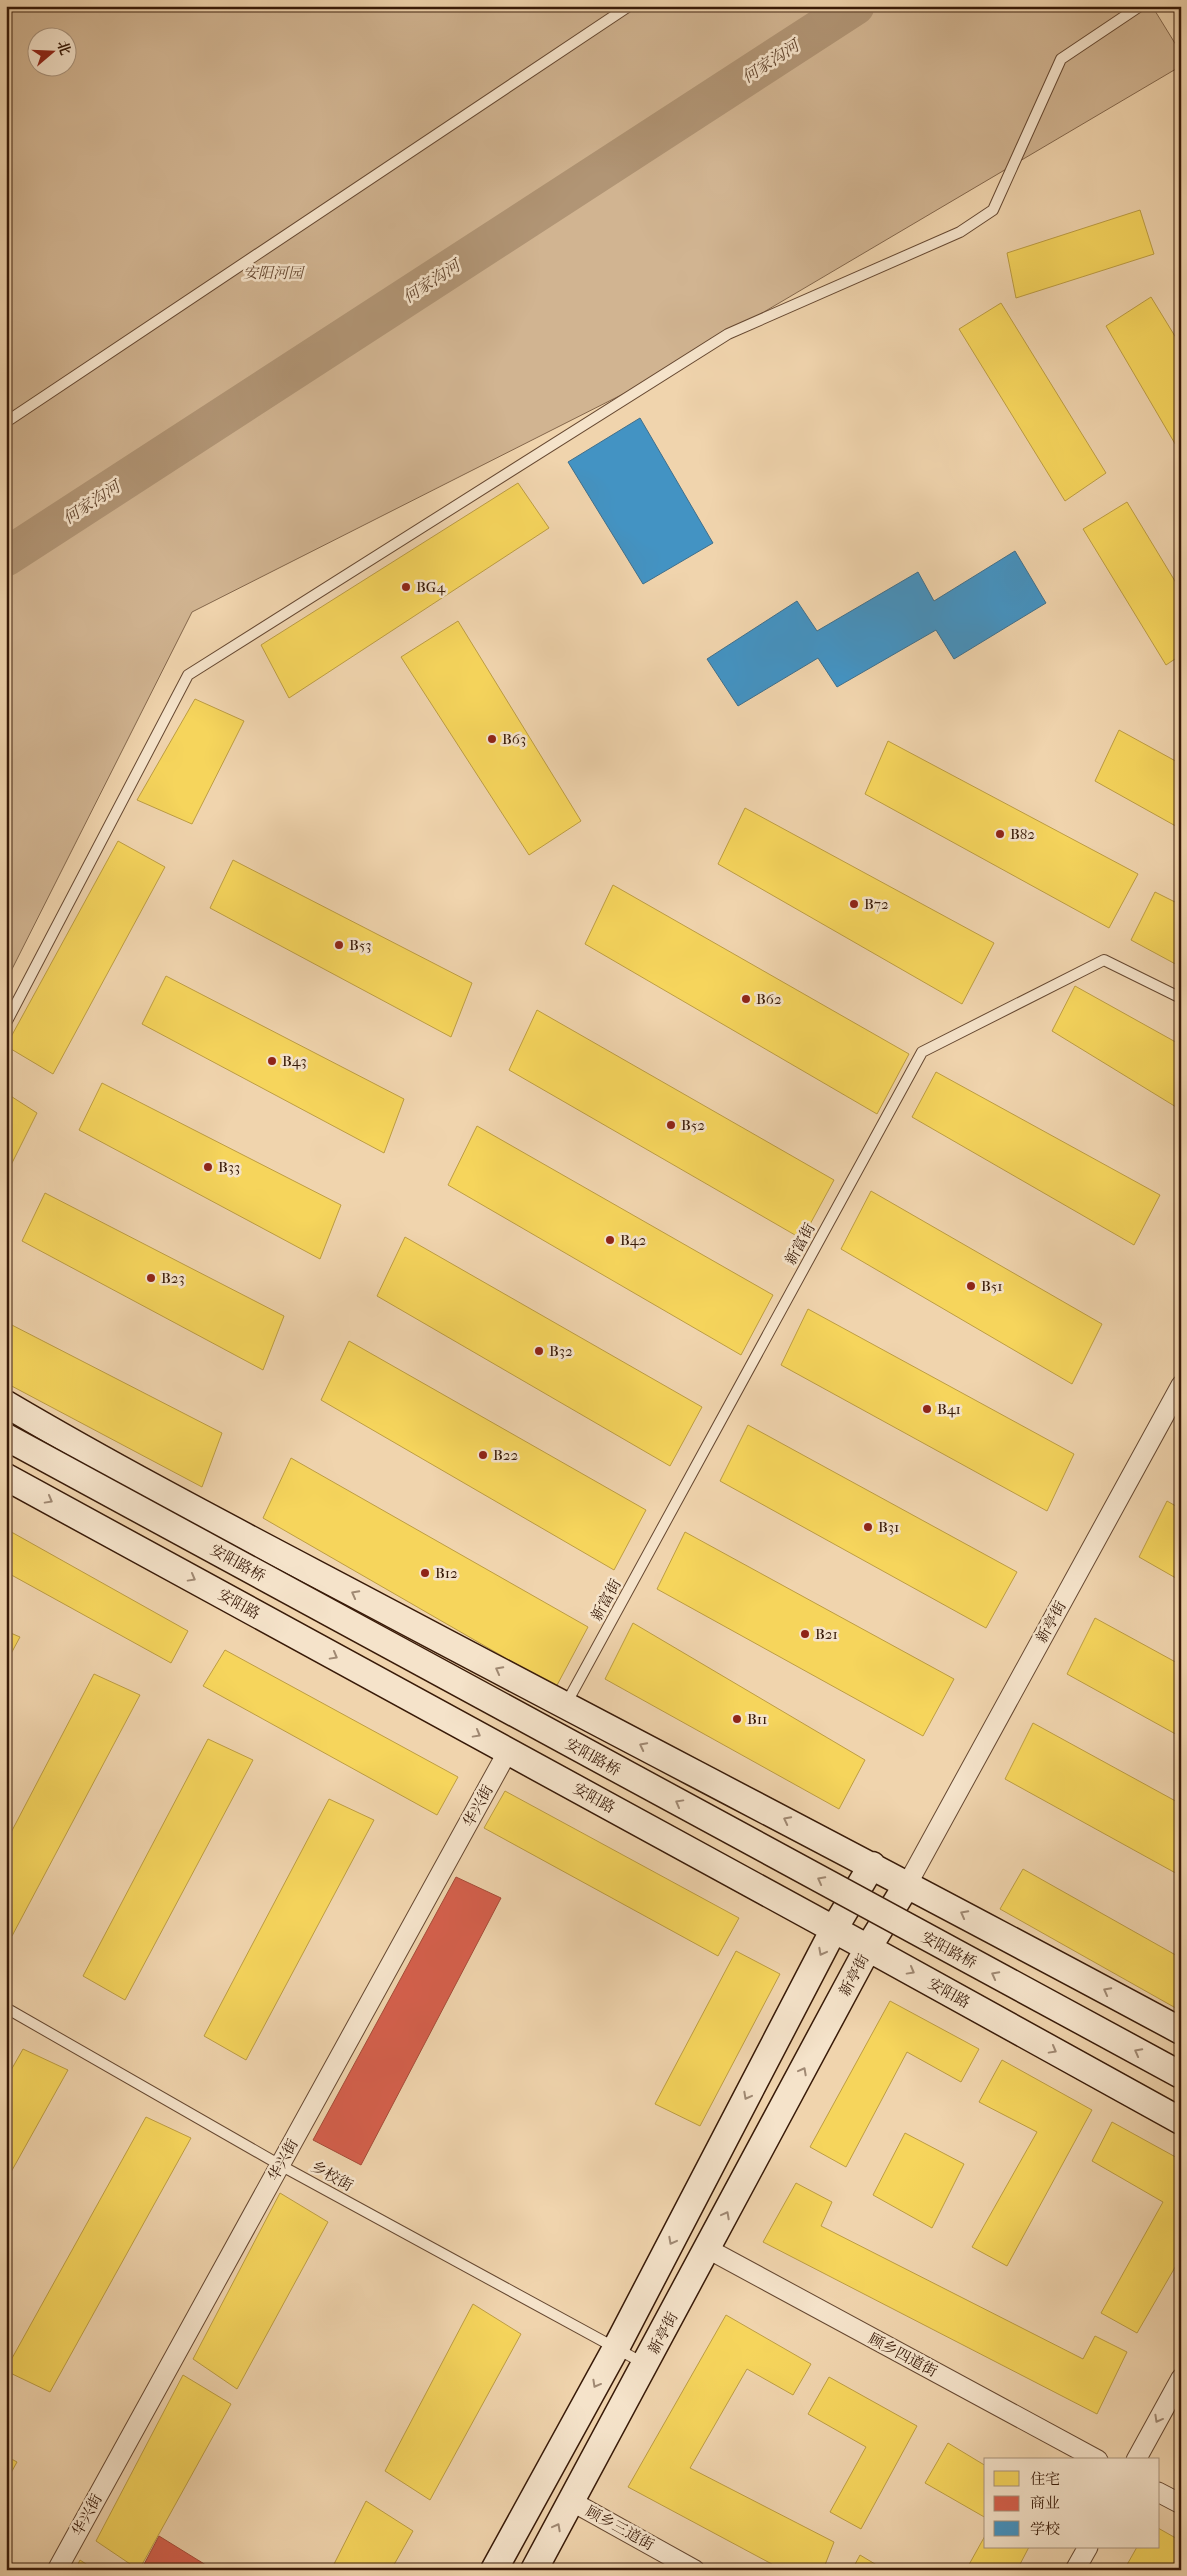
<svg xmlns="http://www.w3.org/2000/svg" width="1187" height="2576" viewBox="0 0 1187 2576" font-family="'IM FELL French Canon','Noto Serif SC',serif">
<rect width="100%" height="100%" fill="#f0d4ad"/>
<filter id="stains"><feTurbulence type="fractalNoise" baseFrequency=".004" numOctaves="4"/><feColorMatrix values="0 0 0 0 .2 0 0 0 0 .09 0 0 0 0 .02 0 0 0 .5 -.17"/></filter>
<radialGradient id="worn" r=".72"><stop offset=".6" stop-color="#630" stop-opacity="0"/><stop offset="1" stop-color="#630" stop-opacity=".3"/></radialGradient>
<path fill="#d1b491" stroke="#84674c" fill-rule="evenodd" d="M12 6H1152L1181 53V66L635 388 192 612 6 981V9ZM38 38H68V68H38Z"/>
<path fill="#f6d55c" stroke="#bd9d43" d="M1140 210 1154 254 1016 298 1007 253Z
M1151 297 1181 346V454L1106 326Z
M1001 303 1106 473 1065 501 959 329Z
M518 483 549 528 289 698 261 645Z
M1127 502 1181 591V655L1166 665 1083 529Z
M458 621 581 821 529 855 401 657Z
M195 699 244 721 192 824 137 800Z
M1119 730 1181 764V829L1095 781Z
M888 741 1138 874 1109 928 865 794Z
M745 808 994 943 962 1004 718 864Z
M118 841 165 867 53 1074 6 1046Z
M233 860 472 983 451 1037 210 908Z
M613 885 909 1054 877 1114 585 944Z
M1155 892 1181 905V967L1131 940Z
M166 976 404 1099 384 1153 142 1024Z
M1075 986 1181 1045V1110L1052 1031Z
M537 1010 834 1180 802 1239 509 1070Z
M936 1072 1160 1195 1134 1245 912 1117Z
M102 1083 341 1205 320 1259 79 1130Z
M6 1093 37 1113 6 1175Z
M477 1126 773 1295 741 1355 448 1185Z
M871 1191 1102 1324 1072 1384 841 1249Z
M45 1193 284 1316 263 1370 22 1241Z
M405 1237 702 1407 670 1466 377 1296Z
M808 1309 1074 1454 1047 1511 781 1365Z
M6 1322 222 1433 202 1487 6 1383Z
M349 1341 646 1510 614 1570 321 1400Z
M748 1425 1017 1572 986 1628 720 1481Z
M291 1458 588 1627 556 1687 263 1518Z
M1167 1501 1181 1509V1581L1139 1557Z
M6 1529 188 1631 171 1663 6 1572Z
M685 1532 954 1679 923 1736 657 1589Z
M1095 1618 1181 1665V1737L1067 1674Z
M633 1623 865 1760 839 1809 605 1679Z
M6 1631 20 1637 6 1663Z
M225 1650 458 1777 437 1815 203 1686Z
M94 1674 140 1695 12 1936 6 1933V1842Z
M1033 1723 1181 1804V1876L1005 1779Z
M208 1739 253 1760 125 2000 83 1976Z
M505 1791 739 1918 718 1956 484 1828Z
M329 1799 374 1820 246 2060 204 2036Z
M1023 1869 1181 1958V2011L1000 1909Z
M736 1951 780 1974 700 2126 655 2104Z
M890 2001 979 2049 961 2082 907 2052 846 2167 810 2147Z
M23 2049 68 2070 6 2181V2079Z
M1002 2060 1092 2110 1007 2266 972 2247 1037 2132 979 2102Z
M146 2117 191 2138 50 2392 6 2371V2369Z
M1112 2122 1181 2160V2257L1137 2333 1101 2313 1163 2202 1092 2161Z
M905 2133 964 2164 932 2228 873 2195Z
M796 2183 832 2202 821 2226 1083 2359 1095 2336 1127 2352 1097 2414 763 2242Z
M280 2193 328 2222 237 2389 193 2359Z
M473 2304 521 2334 430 2500 385 2471Z
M726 2315 811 2364 793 2395 747 2369 690 2468 834 2542 823 2570H783L628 2487Z
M183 2375 231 2404 139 2570 96 2541Z
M829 2377 917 2426 861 2529 830 2512 866 2447 808 2414Z
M948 2443 986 2466V2518L925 2483Z
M6 2456 17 2462 6 2482Z
M1181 2460V2474L1175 2471Z
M366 2501 413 2531 391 2570H331Z
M1158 2528 1181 2541 1179 2570H1124L1137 2547H1158Z
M986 2534V2547H1029L1017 2570H966Z
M860 2555 885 2570H852Z
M80 2560 95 2570H75Z"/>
<path fill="#d6604d" stroke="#a74b38" d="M456 1877 501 1898 361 2165 313 2140Z
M159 2536 214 2570H141Z"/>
<path fill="#4393c3" stroke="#406f8b" d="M640 418 713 543 643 584 568 462Z
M1015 551 1046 603 954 659 936 630 837 687 818 658 738 706 707 659 797 601 817 631 918 572 934 601Z"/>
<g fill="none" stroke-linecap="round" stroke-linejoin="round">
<path stroke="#b19575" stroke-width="39" d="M6 557 855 6"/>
<g stroke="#664831" stroke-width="12">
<path id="lane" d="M6 422 629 6
M6 1023 188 675 728 334 960 232 993 210 1061 59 1140 6
M566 1704 922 1052 1104 960 1181 998
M6 2008 280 2165 645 2364"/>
</g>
<g stroke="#664831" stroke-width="21">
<path id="street" d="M908 1883 1181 1385
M708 2249 1098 2460
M1136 2460 1181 2378
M1158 2492 1181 2504
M571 2501 695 2570
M57 2570 508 1751
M1075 2570 1088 2547"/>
</g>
<g stroke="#381a08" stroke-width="29">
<path id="secondary" d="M6 1404C133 1479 264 1546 394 1615 656 1754 920 1890 1181 2031
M6 1477 868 1948 1181 2121
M494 2570 616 2348 834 1929 872 1865
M534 2570 868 1948 908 1883"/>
</g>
<use href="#lane" stroke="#f5e3ca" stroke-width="10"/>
<use href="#street" stroke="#f5e3ca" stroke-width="19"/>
<use href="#secondary" stroke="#f5e3ca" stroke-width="26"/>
<g stroke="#381a08" stroke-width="29" stroke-linecap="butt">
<path id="secondary-bridge" d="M6 1437 1181 2075"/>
</g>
<use href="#secondary-bridge" stroke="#f5e3ca" stroke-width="26"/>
</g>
<defs><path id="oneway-chevron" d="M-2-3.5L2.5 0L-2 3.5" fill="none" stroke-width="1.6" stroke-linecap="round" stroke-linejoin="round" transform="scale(1.25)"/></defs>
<g stroke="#a08973">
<use href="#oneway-chevron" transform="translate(49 1500) rotate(29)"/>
<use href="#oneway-chevron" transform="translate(192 1578) rotate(29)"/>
<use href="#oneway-chevron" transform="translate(355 1594) rotate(-152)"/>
<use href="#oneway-chevron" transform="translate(334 1656) rotate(29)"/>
<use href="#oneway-chevron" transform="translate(499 1670) rotate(-152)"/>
<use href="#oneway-chevron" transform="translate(477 1734) rotate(29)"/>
<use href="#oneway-chevron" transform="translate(643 1746) rotate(-153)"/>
<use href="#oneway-chevron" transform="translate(679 1803) rotate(-151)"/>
<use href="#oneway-chevron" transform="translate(787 1820) rotate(-153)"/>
<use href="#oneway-chevron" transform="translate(821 1880) rotate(-152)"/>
<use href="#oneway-chevron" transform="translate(964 1914) rotate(-152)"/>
<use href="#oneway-chevron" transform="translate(822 1952) rotate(118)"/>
<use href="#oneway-chevron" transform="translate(911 1971) rotate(29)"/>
<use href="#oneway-chevron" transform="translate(995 1975) rotate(-152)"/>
<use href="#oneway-chevron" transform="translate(1107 1991) rotate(-152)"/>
<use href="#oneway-chevron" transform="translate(1053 2050) rotate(29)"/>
<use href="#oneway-chevron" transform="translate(1138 2052) rotate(-152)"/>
<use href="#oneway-chevron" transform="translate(803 2071) rotate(-62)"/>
<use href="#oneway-chevron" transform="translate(747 2096) rotate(118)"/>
<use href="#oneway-chevron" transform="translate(726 2215) rotate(-62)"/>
<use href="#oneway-chevron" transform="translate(672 2241) rotate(118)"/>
<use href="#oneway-chevron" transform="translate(596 2384) rotate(119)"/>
<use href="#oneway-chevron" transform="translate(1158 2419) rotate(119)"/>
<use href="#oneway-chevron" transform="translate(557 2527) rotate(-62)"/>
</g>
<g fill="#8f2418" stroke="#f5e3ca" stroke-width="2">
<circle cx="406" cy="587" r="5"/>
<circle cx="492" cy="739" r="5"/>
<circle cx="1000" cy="834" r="5"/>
<circle cx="854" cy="904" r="5"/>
<circle cx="339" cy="945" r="5"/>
<circle cx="746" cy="999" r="5"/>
<circle cx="272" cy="1061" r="5"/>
<circle cx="671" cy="1125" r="5"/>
<circle cx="208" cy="1167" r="5"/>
<circle cx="610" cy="1240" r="5"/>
<circle cx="151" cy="1278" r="5"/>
<circle cx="971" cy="1286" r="5"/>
<circle cx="539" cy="1351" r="5"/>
<circle cx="927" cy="1409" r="5"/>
<circle cx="483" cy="1455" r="5"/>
<circle cx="868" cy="1527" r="5"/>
<circle cx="425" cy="1573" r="5"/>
<circle cx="805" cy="1634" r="5"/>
<circle cx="737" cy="1719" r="5"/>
</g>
<g text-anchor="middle" stroke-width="5" stroke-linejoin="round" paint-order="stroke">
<g font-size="15" font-style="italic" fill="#664831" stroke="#f5e3ca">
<text x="273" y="278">安阳河园</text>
</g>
<g font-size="15" fill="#381a08" stroke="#f5e3ca" text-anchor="start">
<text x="416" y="592">BG4</text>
<text x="502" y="744">B63</text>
<text x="1010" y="839">B82</text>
<text x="864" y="909">B72</text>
<text x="349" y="950">B53</text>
<text x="756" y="1004">B62</text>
<text x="282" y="1066">B43</text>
<text x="681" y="1130">B52</text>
<text x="218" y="1172">B33</text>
<text x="620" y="1245">B42</text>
<text x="161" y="1283">B23</text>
<text x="981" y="1291">B51</text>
<text x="549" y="1356">B32</text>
<text x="937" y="1414">B41</text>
<text x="493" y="1460">B22</text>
<text x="878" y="1532">B31</text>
<text x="435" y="1578">B12</text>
<text x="815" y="1639">B21</text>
<text x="747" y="1724">B11</text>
</g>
<g font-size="15" fill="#381a08" stroke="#f5e3ca">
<text transform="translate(800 1244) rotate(-61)" y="5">新富街</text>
<text transform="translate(238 1563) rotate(29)" y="5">安阳路桥</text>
<text transform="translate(606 1600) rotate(-61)" y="5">新富街</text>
<text transform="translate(239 1604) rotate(29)" y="5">安阳路</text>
<text transform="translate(1051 1622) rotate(-61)" y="5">新亭街</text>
<text transform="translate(593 1757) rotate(29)" y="5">安阳路桥</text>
<text transform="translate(594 1798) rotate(29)" y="5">安阳路</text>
<text transform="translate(478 1806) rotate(-61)" y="5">华兴街</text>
<text transform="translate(949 1950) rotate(28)" y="5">安阳路桥</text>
<text transform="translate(854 1975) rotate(-62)" y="5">新亭街</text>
<text transform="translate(949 1993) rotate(29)" y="5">安阳路</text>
<text transform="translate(283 2160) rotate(-61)" y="5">华兴街</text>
<text transform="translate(332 2176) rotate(29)" y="5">乡校街</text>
<text transform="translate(663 2333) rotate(-62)" y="5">新亭街</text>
<text transform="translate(903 2355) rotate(28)" y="5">顾乡四道街</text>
<text transform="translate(87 2515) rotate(-61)" y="5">华兴街</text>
<text transform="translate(620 2528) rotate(29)" y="5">顾乡三道街</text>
</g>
<g font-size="16" font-style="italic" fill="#62452e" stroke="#f5e3ca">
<text transform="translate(770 61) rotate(-33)" y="6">何家沟河</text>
<text transform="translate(431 281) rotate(-33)" y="6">何家沟河</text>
<text transform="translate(91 502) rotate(-33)" y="6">何家沟河</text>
</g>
</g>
<rect width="1187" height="2576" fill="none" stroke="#f0d4ad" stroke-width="25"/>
<rect x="8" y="8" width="1172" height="2561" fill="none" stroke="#381a08" stroke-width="2.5"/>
<rect x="12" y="12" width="1162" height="2551" fill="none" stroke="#381a08"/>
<rect x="984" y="2458" width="175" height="90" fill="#f5e3ca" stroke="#a9937c"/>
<rect x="994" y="2471" width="25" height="15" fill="#f6d55c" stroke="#a9937c"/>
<text x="1030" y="2484" font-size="15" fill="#381a08">住宅</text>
<rect x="994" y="2496" width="25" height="15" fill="#d6604d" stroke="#a9937c"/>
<text x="1030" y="2508" font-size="15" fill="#381a08">商业</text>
<rect x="994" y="2521" width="25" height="15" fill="#4393c3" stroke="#a9937c"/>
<text x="1030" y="2534" font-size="15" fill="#381a08">学校</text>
<g transform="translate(52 52) rotate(71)"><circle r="24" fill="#f5e3ca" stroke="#a9937c"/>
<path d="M0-4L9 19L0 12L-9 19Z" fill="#8f2418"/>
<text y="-8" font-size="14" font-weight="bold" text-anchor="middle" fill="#381a08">北</text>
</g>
<rect width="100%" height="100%" filter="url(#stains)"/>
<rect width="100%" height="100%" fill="url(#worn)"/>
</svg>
